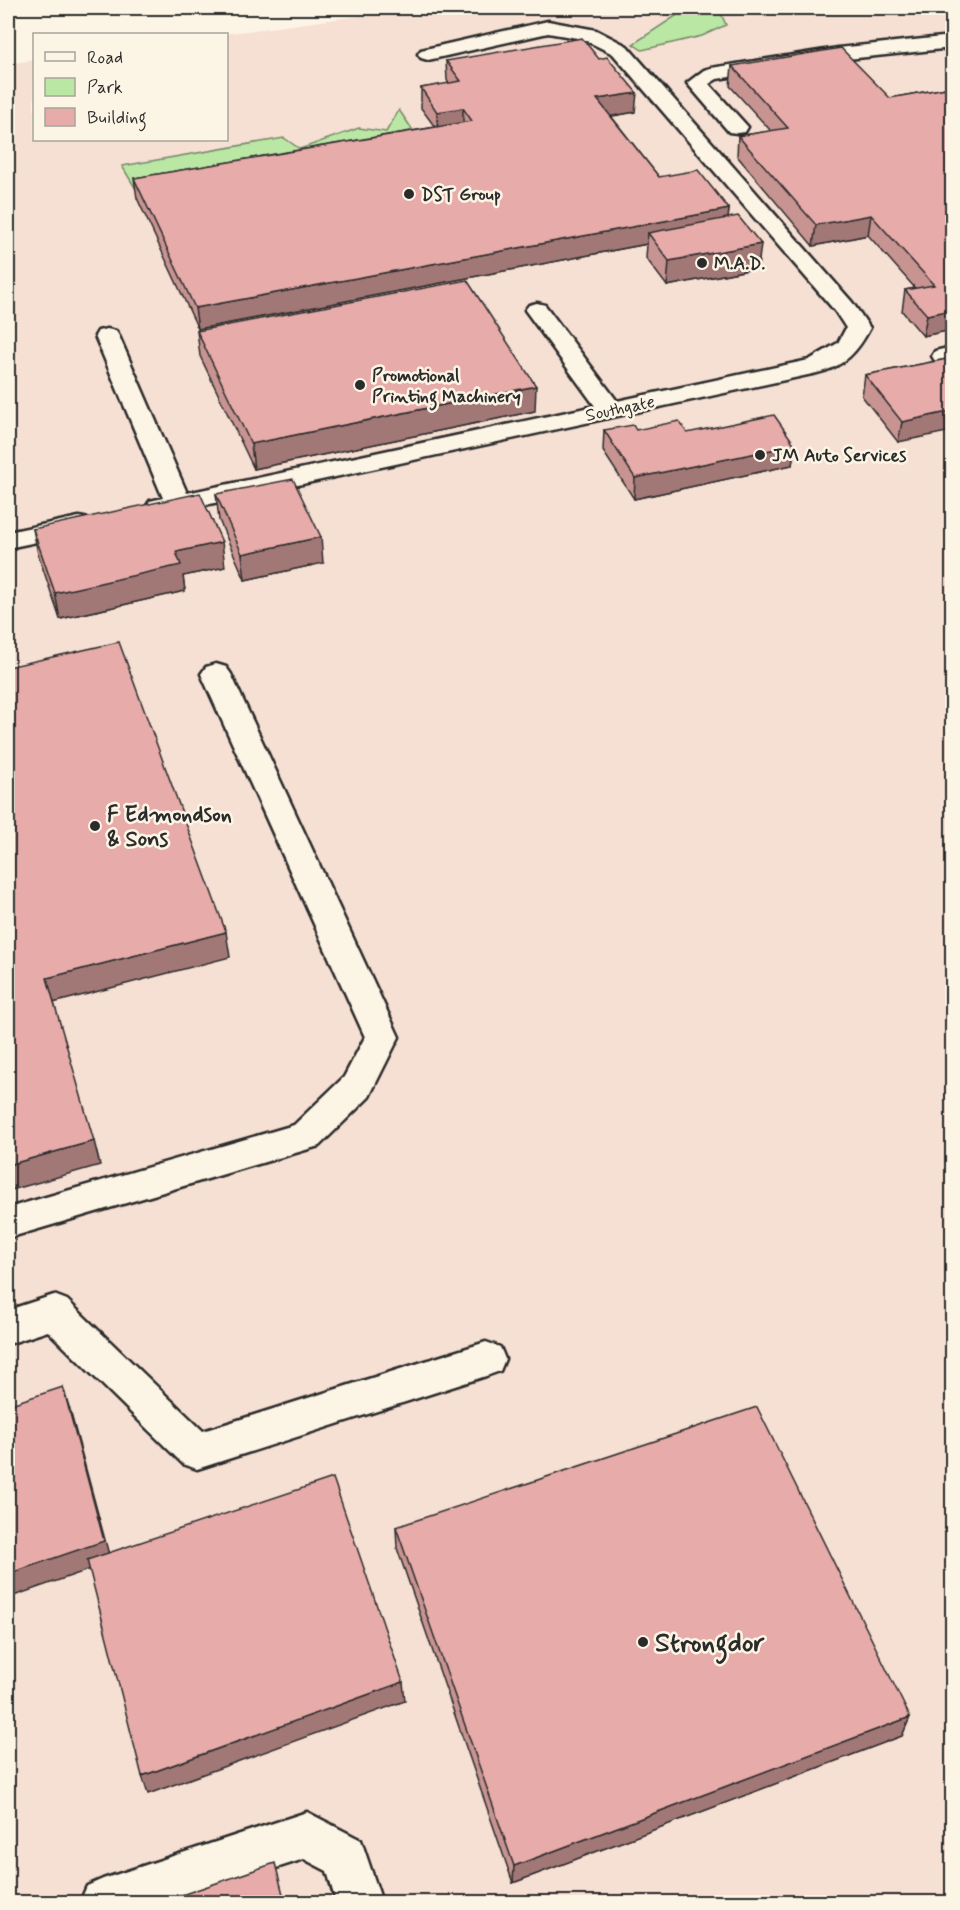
<svg xmlns="http://www.w3.org/2000/svg" width="960" height="1910" viewBox="0 0 960 1910" font-family="Mynerve,sans-serif">
<rect width="100%" height="100%" fill="#fcf5e5"/>
<filter id="ink" filterUnits="userSpaceOnUse"><feTurbulence type="fractalNoise" baseFrequency=".0167" numOctaves="2"/><feDisplacementMap in="SourceGraphic" scale="12" xChannelSelector="R" yChannelSelector="G"/><feConvolveMatrix kernelMatrix="1 2 1 2 8 2 1 2 1" color-interpolation-filters="sRGB"/></filter>
<g filter="url(#ink)">
<path fill="#f6dfd3" d="M419 8H952V1902H8V64L34 60V140H226V34H224Z"/>
<path fill="#bbe7a5" stroke="#738968" stroke-width="1.5" d="M682 8H722V16L726 25 702 36 642 50 633 44 685 10Z
M399 110 425 148 140 196 122 166 284 138 300 149 359 128 386 132Z"/>
<g fill="none" stroke-linecap="round" stroke-linejoin="round">
<g stroke="#2b2b2b" stroke-width="5">
<path id="minor" d="M548 21 596 30 627 46 852 302 870 328C858 351 844 367 817 373L159 515 150 513 146 507 150 501 163 498 95 336 98 331 107 329 116 331 119 336 187 493 595 406 525 310 529 305 537 303 545 305 617 401 809 360 838 343 846 328 835 311 613 54 583 39 548 33 428 60 421 58 418 54 421 50Z
M952 36V48L838 60 717 79 709 84 748 127 745 132 737 133 729 132 687 83 704 70 711 68 838 48Z
M952 347V361L944 363 935 361 932 356 935 351Z
M79 517 89 519 92 525 89 531 8 548V532Z
M216 664 226 667 231 674 399 1037 369 1097 319 1146 8 1238V1208L294 1125 344 1077 365 1037 201 674 206 667Z
M54 1295 67 1300 203 1431 486 1342 500 1347 505 1359 500 1371 486 1376 197 1469 183 1464 48 1331 8 1344V1310Z
M307 1812 361 1840 382 1902H336L327 1871 304 1859 171 1902H80L87 1886 103 1879Z"/>
</g>
<use href="#minor" fill="#fcf5e5" fill-rule="evenodd"/>
</g>
<path fill="#c79492" stroke="#2b2b2b" stroke-width="1.5" d="M446 61 635 112 611 116 659 177 729 209 728 218 758 268 667 286 646 258 647 244 198 329 137 198 134 178 435 127 421 108V88L449 84 447 80Z
M732 66 890 98 952 87V330L923 336 902 311 905 290 915 288 868 235 813 246 737 156 738 136 771 131 730 86Z
M197 331 535 411 254 469 200 356Z
M952 358 898 442 862 396 865 375Z
M604 430H636L687 433 795 445 792 465 634 499 603 451Z
M216 494 323 563 245 580 219 520Z
M33 529 225 567 183 576 185 591 60 619 38 554Z
M396 1527 910 1717 902 1736 513 1883 397 1548Z"/>
<path fill="#a27877" stroke="#2b2b2b" stroke-width="1.5" d="M637 93 635 112 596 119 597 99Z
M463 108V127L438 132 437 112Z
M729 209 727 229 648 233 647 244 198 329 195 308Z
M871 215 868 235 813 246 816 225Z
M761 244 758 268 667 286 669 261Z
M952 310V330L923 336 927 315Z
M536 386 535 411 254 469 251 444Z
M952 411V431L898 442 902 422Z
M795 445 792 465 634 499 635 478Z
M321 537 323 563 245 580 242 554Z
M222 542 225 567 183 576 185 591 60 619 55 593 176 552Z
M226 932 230 957 53 1003 47 978Z
M94 1141 100 1165 8 1191V1165Z
M63 1387 70 1410 111 1562 8 1598V1574Z
M403 1682 405 1701 148 1794 142 1776Z
M910 1717 902 1736 513 1883 514 1866Z"/>
<path fill="#e7acaa" stroke="#2b2b2b" stroke-width="1.5" d="M582 38 599 59 607 57 637 93 597 99 659 177 698 170 729 209 195 308 134 178 472 121 463 108 437 112 421 88 461 81 446 61Z
M841 48 890 98 952 87V310L927 315 905 290 934 285 871 215 816 225 738 136 788 128 732 66Z
M738 216 761 244 669 261 648 233Z
M467 280 536 386 251 444 197 331Z
M952 358V411L902 422 865 375Z
M774 415 795 445 635 478 604 430 633 425 636 430 679 421 687 433Z
M293 479 321 537 242 554 216 494Z
M200 493 222 542 176 552 181 565 55 593 33 529Z
M119 642 226 932 47 978 94 1141 8 1165V667Z
M63 1387 104 1541 8 1574V1405Z
M757 1407 910 1717 514 1866 396 1527Z
M333 1478 403 1682 142 1776 87 1560Z
M275 1863 285 1902H161Z"/>
</g>
<g fill="#2b2b2b" stroke="#fcf5e5" stroke-width="2">
<circle cx="409" cy="194" r="6"/>
<circle cx="702" cy="263" r="6"/>
<circle cx="360" cy="385" r="6"/>
<circle cx="760" cy="455" r="6"/>
<circle cx="95" cy="826" r="6"/>
<circle cx="643" cy="1642" r="6"/>
</g>
<g text-anchor="middle" stroke-width="5" stroke-linejoin="round" paint-order="stroke">
<g font-size="18" font-weight="bold" fill="#2b2b2b" stroke="#fcf5e5" text-anchor="start">
<text x="421" y="200">DST Group</text>
<text x="714" y="269">M.A.D.</text>
<text x="372" y="381">Promotional<tspan x="372" dy="21">Printing Machinery</tspan></text>
<text x="772" y="461">JM Auto Services</text>
</g>
<g font-size="18" fill="#2b2b2b" stroke="#fcf5e5">
<text transform="translate(620 408) rotate(-12)" y="6">Southgate</text>
</g>
<g font-size="22" font-weight="bold" fill="#2b2b2b" stroke="#fcf5e5" text-anchor="start">
<text x="107" y="821">F Edmondson<tspan x="107" dy="25">&amp; Sons</tspan></text>
</g>
<g font-size="27" font-weight="bold" fill="#2b2b2b" stroke="#fcf5e5" text-anchor="start">
<text x="655" y="1651">Strongdor</text>
</g>
</g>
<rect width="960" height="1910" fill="none" stroke="#fcf5e5" stroke-width="30"/>
<rect x="15" y="15" width="930" height="1880" fill="none" stroke="#2b2b2b" stroke-width="2" filter="url(#ink)"/>
<rect x="33" y="33" width="195" height="108" fill="#fcf5e5" stroke="#a8a49b" stroke-width="1.5"/>
<rect x="45" y="52" width="30" height="9" fill="#fcf5e5" stroke="#a8a49b" stroke-width="1.5"/>
<text x="87" y="63" font-size="18" fill="#2b2b2b">Road</text>
<rect x="45" y="78" width="30" height="18" fill="#bbe7a5" stroke="#a8a49b" stroke-width="1.5"/>
<text x="87" y="93" font-size="18" fill="#2b2b2b">Park</text>
<rect x="45" y="108" width="30" height="18" fill="#e7acaa" stroke="#a8a49b" stroke-width="1.5"/>
<text x="87" y="123" font-size="18" fill="#2b2b2b">Building</text>
</svg>
